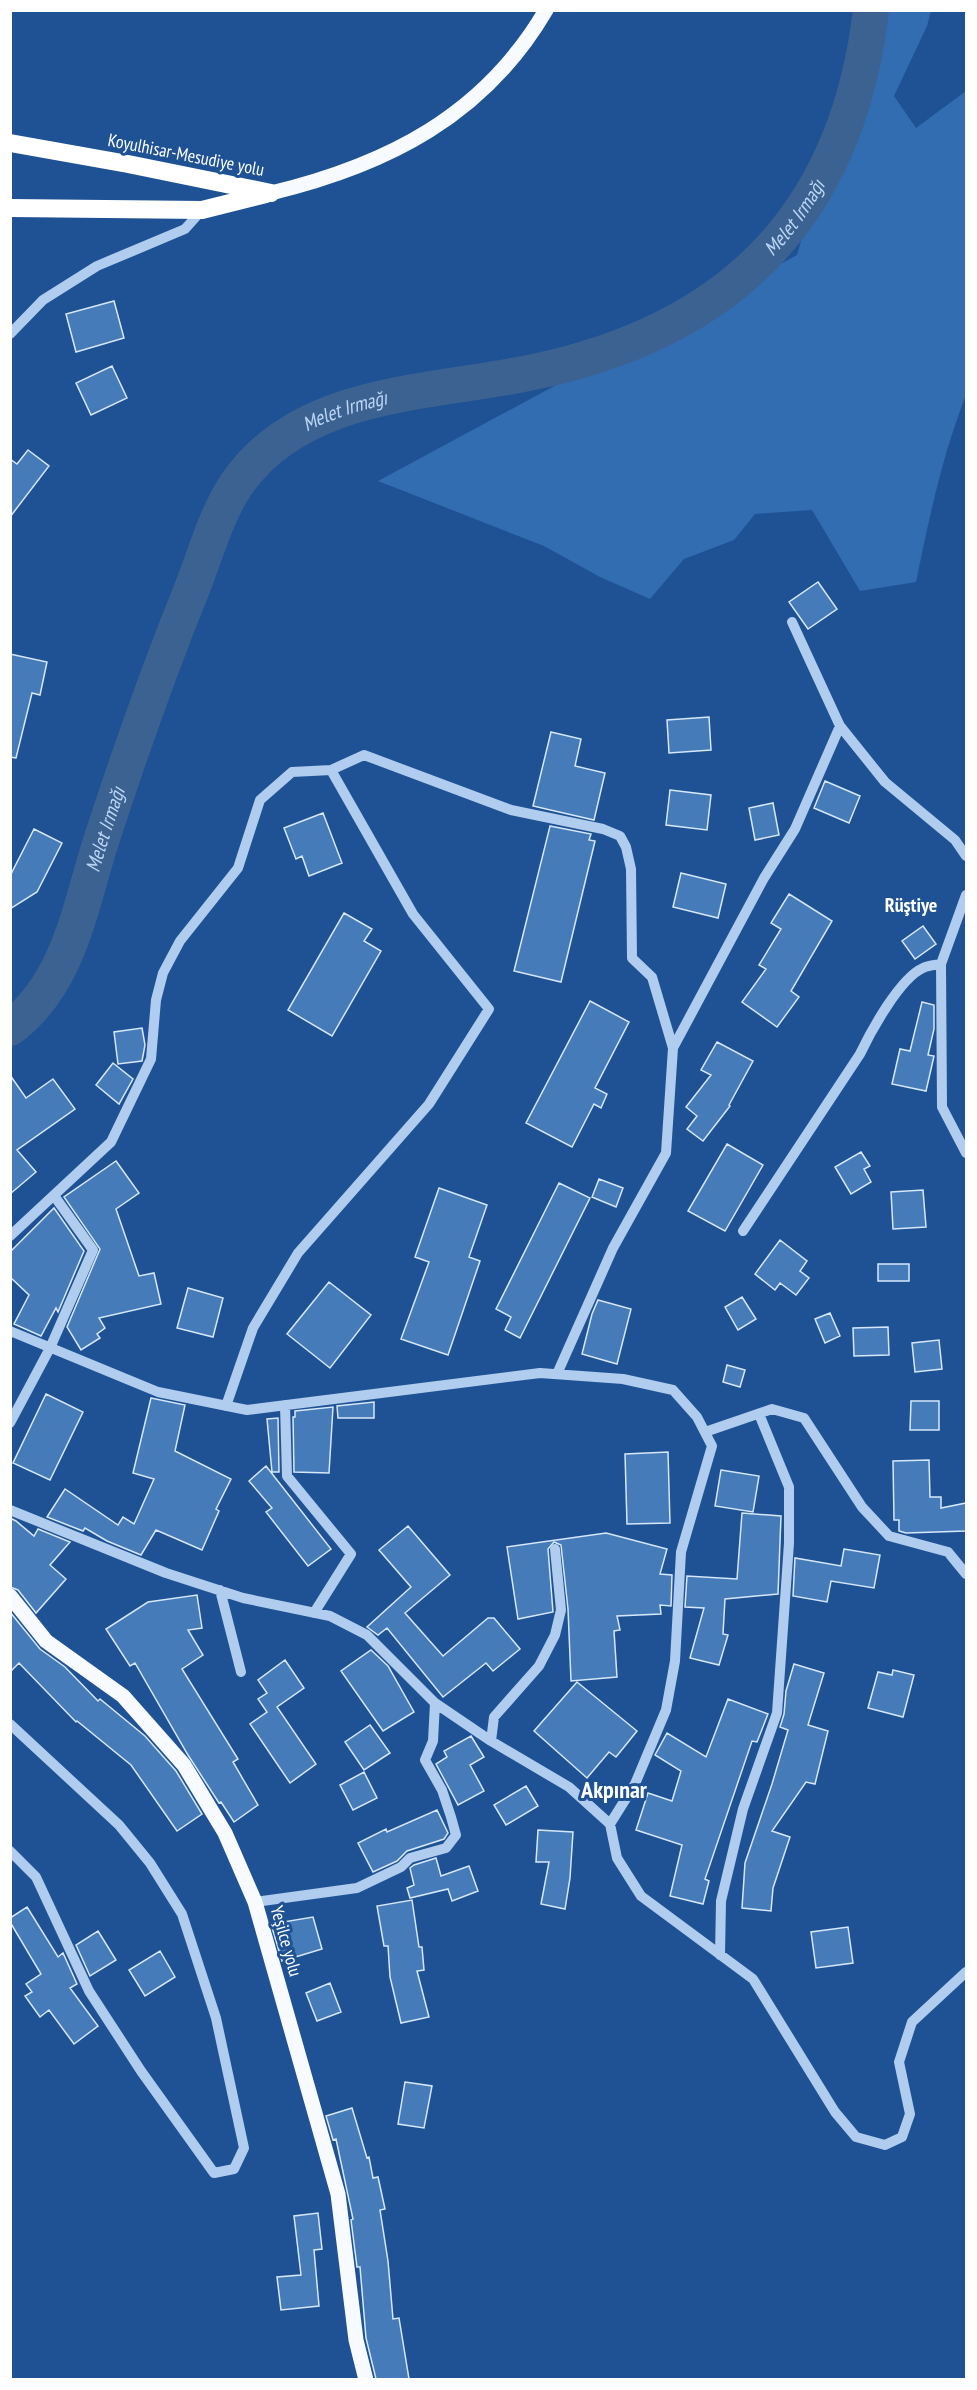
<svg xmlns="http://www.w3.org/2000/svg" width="977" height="2390" viewBox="0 0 977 2390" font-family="'PT Sans Narrow',sans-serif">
<rect width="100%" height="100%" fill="#1e5294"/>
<path fill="#326cb1" d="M869 11H931L927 26 894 96 916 128 966 91V395C942 456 929 519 916 582L860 591 812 510 755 514 734 540 684 559 650 599 600 577 544 546 378 481 797 255Z"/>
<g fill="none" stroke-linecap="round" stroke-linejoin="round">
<path stroke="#3c6291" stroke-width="36" id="s1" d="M10 1028C69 984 80 907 101 841 129 755 159 670 193 586 206 553 216 515 236 485 297 395 416 394 513 376 721 339 846 224 871 10"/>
</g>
<path fill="#467bba" stroke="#d6e7fa" stroke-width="1.5" d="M114 301 124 338 76 352 66 314Z
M112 366 127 398 91 415 76 383Z
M28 450 49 466 10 517V459L17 464Z
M818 582 837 609 808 629 789 602Z
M10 654 47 662 40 695 32 693 16 758 10 757Z
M709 717 711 750 669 753 667 720Z
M551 732 581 739 575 766 605 773 594 820 533 806Z
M825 781 860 796 849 823 814 808Z
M670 790 711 795 707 830 666 825Z
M773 803 779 835 755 840 749 808Z
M323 813 342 863 309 876 302 856 296 859 284 828Z
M550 826 591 834 589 840 595 841 561 982 514 971Z
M34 829 62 843 37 892 10 909V876Z
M681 873 726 884 718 918 673 907Z
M789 894 832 921 791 991 799 997 777 1027 742 1002 766 969 759 965 781 929 771 923Z
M344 913 372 929 364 941 381 951 332 1036 288 1010Z
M923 926 936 944 915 959 902 941Z
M590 1001 629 1022 595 1088 607 1094 601 1108 594 1104 572 1147 526 1123Z
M922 1002 934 1005V1029L928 1055 934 1056 926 1091 892 1084 900 1049 910 1051Z
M142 1028 145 1045 142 1061 118 1064 114 1032Z
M717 1042 753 1061 729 1105 730 1106 703 1141 687 1129 697 1116 686 1107 711 1075 701 1070Z
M113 1063 133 1079 119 1104 96 1085Z
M10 1075 26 1098 53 1079 75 1109 17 1150 36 1172 10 1194Z
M727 1144 763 1165 725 1231 688 1211Z
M861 1152 870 1166 864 1169 871 1182 851 1194 835 1167Z
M116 1161 139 1193 116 1209 139 1276 154 1273 161 1304 99 1318 105 1328 97 1334 100 1338 81 1350 67 1327 100 1249 64 1197Z
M599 1179 623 1188 616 1207 592 1197Z
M559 1183 590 1198 520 1338 505 1330 511 1317 496 1309Z
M439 1188 487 1205 469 1257 480 1261 448 1355 401 1339 429 1262 415 1257Z
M923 1190 926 1227 893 1229 891 1192Z
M54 1208 84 1251 58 1312 56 1308 41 1336 14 1324 29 1295 10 1277V1252Z
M780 1240 807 1261 800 1271 809 1278 796 1295 780 1283 775 1290 755 1274Z
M878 1264H909V1281H878Z
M329 1282 371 1315 330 1368 287 1334Z
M188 1288 223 1298 213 1337 177 1328Z
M742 1297 756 1319 738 1330 725 1307Z
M598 1300 631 1309 617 1364 582 1354 592 1314Z
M830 1313 840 1336 825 1343 815 1319Z
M888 1327 889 1355 854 1356 853 1328Z
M939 1340 942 1369 915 1372 912 1343Z
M727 1365 745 1370 740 1387 723 1382Z
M46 1394 83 1412 50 1480 13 1463Z
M151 1398 185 1405 175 1451 231 1479 216 1509 219 1511 202 1550 156 1530 141 1555 107 1541 85 1528 83 1531 47 1517 65 1489 118 1525 123 1517 134 1524 154 1479 133 1473Z
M911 1401H939V1430H910Z
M374 1402V1418H338L337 1406Z
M333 1407 329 1473 294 1472 293 1417H295V1411Z
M278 1418 279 1472H272L267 1419Z
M668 1452 670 1523 627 1524 625 1454Z
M929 1460 930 1497H941V1508L966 1503V1531L906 1533 899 1531V1520H894L893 1461Z
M266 1466 331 1549 308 1566 266 1512 272 1508 249 1481Z
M721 1470 759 1476 753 1512 715 1506Z
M742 1513 781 1516 778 1594 725 1599 723 1634 728 1635 719 1665 690 1658 704 1608 685 1607 687 1576 737 1579Z
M10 1518 16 1521 34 1536 38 1529 70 1542 50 1565 66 1579 36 1613 18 1590 10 1587Z
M408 1526 450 1575 405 1613 443 1656 488 1618H494L520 1649 493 1671 486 1663 443 1697 387 1628 378 1635 367 1627 411 1587 379 1550Z
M606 1533 667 1549 660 1574 672 1575 671 1606 660 1605 661 1614 617 1616 620 1630 614 1631 617 1677 571 1681 568 1609 561 1545 554 1542 548 1549 553 1612 518 1619 507 1547Z
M844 1549 880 1555 874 1588 831 1581 827 1602 793 1596 795 1558 841 1566Z
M197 1595 202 1628 188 1630 203 1655 182 1669 238 1759 233 1762 258 1805 234 1822 221 1802 219 1803 188 1755 135 1663 130 1666 106 1629 148 1602Z
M10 1612 40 1649 65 1667 98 1701 100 1699 145 1736 176 1771 202 1814 177 1831 131 1765 77 1721 76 1722 19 1663 10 1672Z
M371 1650 388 1666 414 1712 383 1731 341 1671Z
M285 1660 304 1688 277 1707 316 1764 290 1783 250 1724 267 1712 258 1699 267 1693 258 1680Z
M794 1664 824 1673 808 1725 828 1731 815 1784 806 1782 772 1831 790 1837 773 1888 771 1911 742 1908 745 1863 772 1784 788 1730 780 1727 784 1714 786 1691Z
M893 1670 914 1675 903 1717 868 1708 878 1672 892 1675Z
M577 1682 637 1731 616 1757 609 1752 587 1778 534 1731Z
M728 1699 768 1714 757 1742 752 1741 705 1879 709 1881 703 1904 670 1896 682 1845 636 1830 648 1793 672 1801 681 1771 655 1755 667 1733 706 1757Z
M370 1725 390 1753 364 1770 345 1742Z
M471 1736 484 1757 470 1765 484 1791 458 1805 436 1764 447 1757 444 1751Z
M364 1772 377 1798 353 1810 340 1785Z
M526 1786 538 1806 506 1825 494 1805Z
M437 1810 448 1833 444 1839 407 1851 397 1861 373 1872 358 1843 386 1829 387 1832Z
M538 1830 573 1832 570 1878 565 1909 541 1904 549 1862H536Z
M436 1858 441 1876 469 1866 478 1891 452 1901 448 1889 410 1898 407 1888 414 1885 410 1868 414 1865Z
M412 1900 419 1947H422L424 1970 417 1971 429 2017 401 2023 390 1977 388 1946H384L377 1906Z
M27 1907 58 1957 63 1953 77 1984 70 1988 98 2026 74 2044 49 2010 40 2017 25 1996 32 1992 26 1984 41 1974 10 1922V1918Z
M313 1917 322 1949 282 1961 271 1924Z
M848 1927 853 1963 816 1968 811 1932Z
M98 1931 116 1960 90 1976 76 1945Z
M160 1951 175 1977 145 1996 129 1970Z
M330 1983 341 2012 317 2021 306 1993Z
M405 2082 432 2086 424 2128 398 2124Z
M352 2108 367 2158 369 2157 373 2178 378 2177 385 2209 380 2210 388 2261 393 2319 399 2318 409 2379H376L366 2338 360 2267H357L351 2220 353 2219 336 2139 333 2140 326 2116Z
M318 2213 322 2249 314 2250 319 2306 281 2310 277 2277 301 2275 294 2216Z"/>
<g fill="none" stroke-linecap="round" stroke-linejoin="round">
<path stroke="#b0ccee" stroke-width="10" d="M10 334 43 300 97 266 185 229 202 210
M792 622 840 726 885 782 955 840 966 856
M966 895 941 964 942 1107 966 1153
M673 1048 764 878 795 829 840 726
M743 1231 860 1054C871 1031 900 978 923 968 928 965 936 965 941 964
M10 1236 111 1142 151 1059 156 1000 163 973 180 941 238 868 260 800 292 772 331 770 364 755 511 810 603 829 620 836 626 847 631 869 632 958 652 977 673 1048 666 1153 613 1248 557 1374
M10 1331 158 1392 247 1410 540 1373 623 1379 673 1390 697 1417 712 1446 681 1552 675 1661 666 1710 635 1784 610 1824
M285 1405 287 1476 351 1554 314 1613
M226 1406 253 1328 298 1253 429 1104 489 1009 413 914 331 770
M10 1423 50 1348 93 1250 55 1197
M705 1432 772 1409 804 1418 862 1507 889 1536 948 1552 966 1574
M10 1510 166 1573 243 1598 330 1616 367 1635 435 1703 491 1741 569 1787 610 1824 617 1858 641 1896 753 1979 835 2112 856 2137 885 2145 902 2137 910 2114 899 2062 912 2022 966 1972
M220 1590 241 1672
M10 1724 119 1825 150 1863 182 1914 216 2018 244 2148 234 2169 214 2173 141 2071 89 1991 36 1877 10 1851
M491 1741 494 1717 539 1666 555 1635 561 1610 555 1549
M255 1902 357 1888 401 1867 410 1858 446 1848 456 1835 451 1817 442 1790 425 1760 433 1741 435 1703
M720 1955 721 1901 743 1809 777 1713 789 1543V1487L759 1414"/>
<path stroke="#f7faff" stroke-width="15" d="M271 193C387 165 484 116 546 10
M10 1596 46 1641 123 1696 184 1765 225 1833 255 1902 338 2194 356 2340 366 2380"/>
<path stroke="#fff" stroke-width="18" d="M10 143 128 164 271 193
M10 208 202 210 266 194"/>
</g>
<g text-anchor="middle" stroke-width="6" stroke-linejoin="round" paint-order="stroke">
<g font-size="18" fill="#fff" stroke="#1e5294">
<text transform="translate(186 155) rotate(11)" y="6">Koyulhisar-Mesudiye yolu</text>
<text transform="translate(286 1941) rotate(74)" y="6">Yeşilce yolu</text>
</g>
<g font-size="20" font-style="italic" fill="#bcd6f5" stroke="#1e5294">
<text dy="7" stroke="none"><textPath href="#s1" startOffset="1232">Melet Irmağı</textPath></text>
<text dy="7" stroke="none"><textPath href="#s1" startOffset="728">Melet Irmağı</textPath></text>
<text dy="7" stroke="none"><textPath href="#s1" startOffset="224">Melet Irmağı</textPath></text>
</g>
<g font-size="20" font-weight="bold" fill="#fff" stroke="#1e5294">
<text x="911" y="912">Rüştiye</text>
</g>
<g font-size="24" font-weight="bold" fill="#fff" stroke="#1e5294">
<text x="614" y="1798">Akpınar</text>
</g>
</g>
<rect width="977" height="2390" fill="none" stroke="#ffffff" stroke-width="24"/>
</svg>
